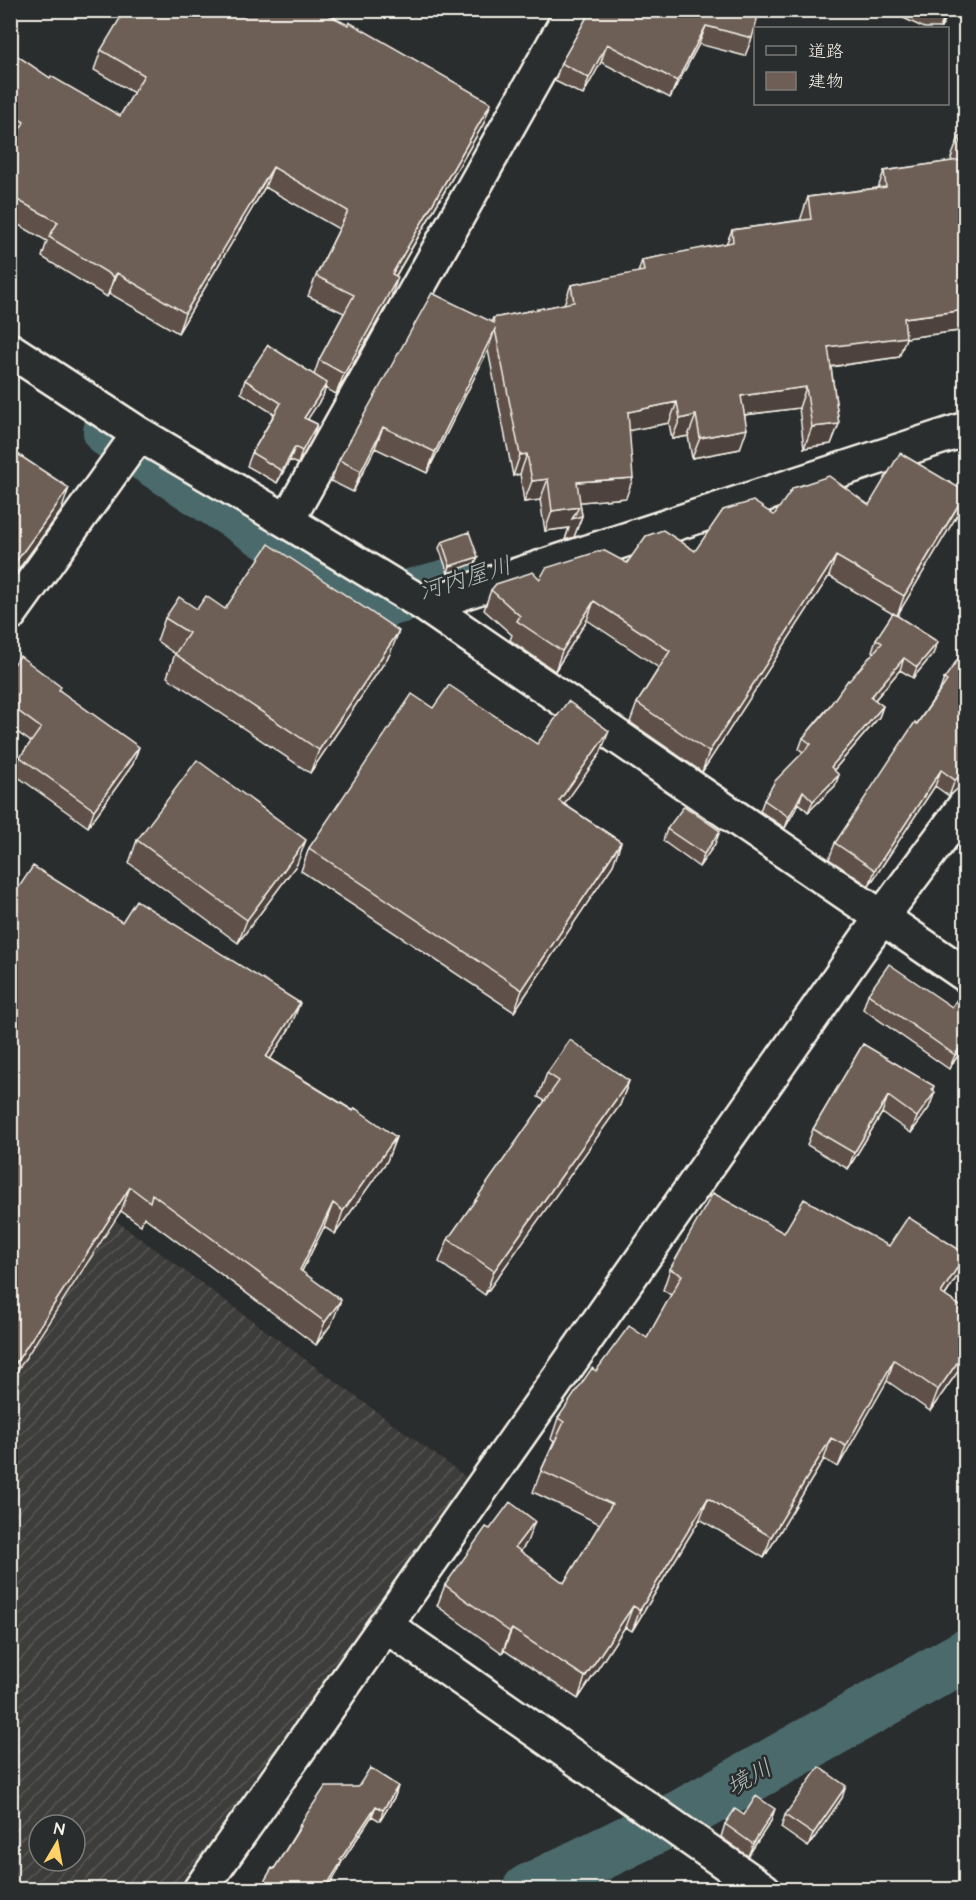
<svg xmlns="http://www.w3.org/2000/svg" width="976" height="1900" viewBox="0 0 976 1900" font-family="'Architects Daughter','Klee One',sans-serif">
<defs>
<pattern id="industrial-furrows" width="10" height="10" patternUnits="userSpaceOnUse" patternTransform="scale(1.5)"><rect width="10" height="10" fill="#3e3c3a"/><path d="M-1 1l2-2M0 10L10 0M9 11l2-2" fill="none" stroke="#5a5956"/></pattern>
</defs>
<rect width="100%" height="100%" fill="#2a2d2e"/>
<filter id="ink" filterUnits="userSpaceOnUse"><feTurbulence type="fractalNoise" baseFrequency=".0167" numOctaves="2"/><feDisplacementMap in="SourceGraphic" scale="12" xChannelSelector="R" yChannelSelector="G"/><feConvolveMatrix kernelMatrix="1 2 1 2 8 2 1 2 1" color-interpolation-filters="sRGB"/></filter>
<g filter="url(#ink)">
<path fill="url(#industrial-furrows)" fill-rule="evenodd" d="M10 1143 470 1480 183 1889H11ZM39 1825H75V1861H39Z"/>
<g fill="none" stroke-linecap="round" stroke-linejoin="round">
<path stroke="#4b6a6c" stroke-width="52" d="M109 432 376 604 458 582
M528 1890 684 1814 966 1655"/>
<g stroke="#f4f1e8" stroke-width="38">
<path id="minor" d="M10 350 139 434 287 521 425 605 966 975
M287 521 573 10
M425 605 966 429
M10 614 139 434
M385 1625 764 1890
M200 1890 882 917 966 804"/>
</g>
<use href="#minor" stroke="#2a2d2e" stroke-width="33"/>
</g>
<path fill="#5f514a" stroke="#f4f1e8" stroke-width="1.5" d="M591 10H754L752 38 745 56 699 44 670 98 601 62 583 95 555 81 561 63Z
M887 10H966V23L948 14 941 28H924Z
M179 15 245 16 484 123 396 276 391 297 336 394 325 388 323 396 307 419 317 424 313 437 298 464 290 460 277 483 247 466 252 453 274 414 241 393 245 380 314 375 319 360 344 313 308 296 316 276 339 229 265 187 178 333 109 293 107 297 42 257 47 241 10 220V147L14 140 10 138V51L50 78 120 116 134 93 94 70 101 50Z
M966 135V330L906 338 899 357 831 367 839 424 831 444 804 448 799 408 745 415 740 449 692 458 688 436 672 439 669 423 629 430 626 498 580 502 582 516 574 537 565 540 569 528 545 531 540 500 524 502 520 474 513 476 488 350 427 473 375 448 353 492 331 481 339 460 491 322 493 318 564 304 571 285 638 273 642 260 726 244 732 230 801 220V218L808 197 878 188 884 171 952 161 951 158 959 137Z
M966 493 959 512 897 615 933 654 913 678 900 670 875 700 883 706 879 717 834 770 835 786 808 812 799 803 785 828 760 811 764 800 803 752 799 749 803 738 874 652 872 651 876 639 893 614 829 576 702 772 630 722 637 703 659 668 587 620 555 671 510 640 512 635 484 610 491 590 540 579 695 551 774 515Z
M442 542 478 557 475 563 448 573 439 548Z
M225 609 390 654 310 773 167 677 175 654 157 641 165 618Z
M966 655V779L961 786 949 796 935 786 869 886 829 859 835 843 940 690 944 679Z
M10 668 60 691 133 764 88 827 14 774 20 757 31 742 10 727Z
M433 708 537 744 600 754 564 804 621 842 613 865 514 1012 301 871 309 848Z
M667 829 715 844 699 867 663 841Z
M137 840 297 864 238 943 129 863Z
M15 893 122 922 291 1026 270 1059 396 1137 387 1161 335 1234 324 1227 302 1271 332 1323 316 1345 144 1217 141 1225 121 1211Z
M966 940V952L962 950Z
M966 986V1063L957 1057 949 1069 863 1009 868 994 952 1007Z
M863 1044 932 1090 929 1108 911 1133 882 1113 848 1169 807 1145 813 1129Z
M547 1073 629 1081 620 1105 485 1295 439 1262 448 1239 545 1101 538 1097Z
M784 1233 966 1255 958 1275 945 1296 966 1310V1360L930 1411 887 1381 838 1467 824 1459 764 1558 700 1519 632 1631 625 1627 578 1699 504 1650 502 1653 437 1606 445 1585 490 1529 527 1542 520 1551 564 1583 600 1524 533 1492 541 1471 554 1442 551 1439 558 1418 596 1371 647 1338 671 1295 663 1290 670 1269Z
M398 1786 395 1796 380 1821 372 1816 341 1863 338 1871 327 1890H259L274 1869 296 1833 300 1824 358 1787Z
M842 1798 808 1847 781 1828 785 1815Z
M771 1821 748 1856 721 1837 725 1824Z"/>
<path fill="#4d423c" stroke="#f4f1e8" stroke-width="1.5" d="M947 10H950L941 28H940Z
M706 26 699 44 670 98 677 81Z
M607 44 601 62 583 95 589 78Z
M491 103 484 123 385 294 392 274Z
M273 167 265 187 178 333 185 313Z
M117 273 109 293 107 297 114 277Z
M398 277 391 297 336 394 344 374Z
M966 310V330L906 338 899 357 821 368 828 347 904 318Z
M495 329 488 350 427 473 435 452Z
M327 383 323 396 300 431 304 418Z
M806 387 799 408 734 416 741 396Z
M677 402 669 423 621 432 628 412Z
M696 415 688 436 672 439 680 419Z
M317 424 313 437 298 464 302 451Z
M839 424 831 444 804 448 812 427Z
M383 427 375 448 353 492 361 471Z
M747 429 740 449 692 458 700 438Z
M295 447 290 460 277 483 282 471Z
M527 454 520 474 513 476 520 455Z
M633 478 626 498 570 503 577 482Z
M548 479 540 500 524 502 532 481Z
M69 488 61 511 10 581V570Z
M966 493 959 512 897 616 904 596Z
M579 507 582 516 574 537 565 540 569 528 545 531 552 511Z
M836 556 829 576 702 772 709 752Z
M478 557 475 563 448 573 450 566Z
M594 601 587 620 555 671 562 651Z
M399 631 390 654 310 773 319 750Z
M938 642 933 654 913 678 917 667Z
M904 658 900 670 867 709 871 697Z
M883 706 879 717 827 778 831 767Z
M609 731 600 754 551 823 559 801Z
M139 747 133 764 88 827 94 810Z
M941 770 935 786 869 886 875 870Z
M966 771V779L961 786 949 796 955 780Z
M839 775 835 786 808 812 813 801Z
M803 791 799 803 785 828 789 817Z
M720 831 715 844 699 867 704 854Z
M306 840 297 864 238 943 247 920Z
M621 842 613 865 514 1012 522 990Z
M300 1003 291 1026 257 1080 266 1057Z
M963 1043 957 1057 949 1069 955 1055Z
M629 1081 620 1105 485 1295 494 1271Z
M934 1086 929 1099 935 1092 929 1108 911 1133 917 1117Z
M888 1096 882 1113 848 1169 854 1153Z
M396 1137 387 1161 335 1234 343 1211Z
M130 1187 121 1211 10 1382V1372Z
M333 1203 324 1227 291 1293 300 1270Z
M966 1254 958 1275 933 1314 941 1293Z
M341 1300 332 1323 316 1345 325 1322Z
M966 1350V1360L930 1411 938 1390Z
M894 1360 887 1381 838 1467 846 1446Z
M831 1438 824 1459 764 1558 771 1537Z
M708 1498 700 1519 632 1631 640 1610Z
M535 1521 527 1542 508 1569 515 1547Z
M633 1606 625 1627 578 1699 585 1677Z
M512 1629 504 1650 502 1653 510 1632Z
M398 1786 395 1796 380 1821 383 1810Z
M846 1786 842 1798 808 1847 813 1834Z
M376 1806 372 1816 341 1863 338 1871 327 1890H324L340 1860Z
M775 1809 771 1821 748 1856 753 1844Z"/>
<path fill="#6e5e56" stroke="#f4f1e8" stroke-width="1.5" d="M125 10H172L179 15 182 10H235L245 16 248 10H319L348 25 349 22 491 103 392 274 398 277 344 374 319 360 354 295 316 276 348 211 273 167 185 313 117 273 114 277 49 237 58 222 10 196V147L24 122 10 113V51L50 78 51 76 120 116 144 75 101 50Z
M591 10H754L759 12 752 38 706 26 677 81 607 44 589 78 561 63Z
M938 10H947L945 14Z
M966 135V158L959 137Z
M966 159V310L904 318 906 337 828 347 839 424 812 427 806 387 741 396 747 429 700 438 696 415 680 419 677 402 628 412 633 478 577 482 582 516 572 519 579 507 552 511 548 479 532 481 527 454 520 455 495 329 435 452 383 427 361 471 339 460 432 293 494 323 493 318 574 302 571 285 644 271 642 260 733 242 732 230 811 219 808 197 886 187 884 171Z
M268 345 327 383 304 418 317 424 302 451 295 447 282 471 252 453 281 403 245 380Z
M10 449 69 488 10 570Z
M900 453 966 492 904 596 836 556 709 752 637 703 670 651 594 601 562 651 517 621 520 616 491 590 496 584 533 572 540 579 546 568 603 550 627 563 646 536 663 530 695 551 723 510 753 501 774 515 793 488 829 476 869 505Z
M469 532 478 557 450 566 442 542Z
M269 544 399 631 319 750 175 654 189 633 165 618 179 597 197 609 206 596 225 609Z
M893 613 938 642 917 667 904 658 871 697 883 706 831 767 839 775 813 801 803 791 789 817 764 800 775 781 811 744 803 738 826 711 848 680 849 681 882 643 876 639Z
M962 653 966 655V771L955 780 941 770 875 870 835 843 915 722 917 724 947 681 944 679Z
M20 656 61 687 59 690 139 747 94 810 20 757 41 728 10 705V668Z
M449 685 537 744 568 701 609 731 559 801 621 842 522 990 309 848 412 694 433 708Z
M197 760 306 840 247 920 137 840Z
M684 806 720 831 704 854 667 829Z
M33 866 122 922 136 900 300 1003 266 1057 353 1111 355 1108 396 1137 343 1211 333 1203 300 1270 341 1300 325 1322 152 1194 150 1202 130 1187 10 1372V890L15 893Z
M889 964 952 1007 966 986V1045L963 1043 955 1055 868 994Z
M570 1040 629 1081 494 1271 448 1239 559 1081 547 1073Z
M863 1044 934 1086 932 1089 935 1092 917 1117 888 1096 854 1153 813 1129Z
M713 1193 784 1233 804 1199 889 1246 908 1217 966 1254 941 1293 966 1310V1350L938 1390 894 1360 846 1446 831 1438 771 1537 708 1498 640 1610 633 1606 585 1677 512 1629 510 1632 445 1585 486 1527 490 1529 510 1502 535 1521 515 1547 564 1583 612 1504 541 1471 564 1422 558 1418 592 1368 596 1371 629 1326 647 1338 682 1275 670 1269Z
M819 1767 846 1786 813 1834 785 1815Z
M370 1768 398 1786 383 1810 376 1806 340 1860 342 1861 324 1890H259L272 1868 274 1869 301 1826 300 1824 325 1787H358Z
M756 1796 775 1809 753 1844 725 1824 735 1809 744 1815Z"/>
</g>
<g text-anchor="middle" stroke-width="5" stroke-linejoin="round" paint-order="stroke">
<g font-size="24" font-style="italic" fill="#b0bbb6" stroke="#2a2d2e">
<text transform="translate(465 578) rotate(-17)" y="8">河内屋川</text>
<text transform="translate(749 1777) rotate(-29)" y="8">境川</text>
</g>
</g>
<rect width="976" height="1900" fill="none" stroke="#2a2d2e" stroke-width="36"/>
<rect x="18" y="18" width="940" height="1864" fill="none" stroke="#f4f1e8" stroke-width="2" filter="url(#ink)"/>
<rect x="754" y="27" width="195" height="78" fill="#2a2d2e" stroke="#7b7b78" stroke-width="1.5"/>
<rect x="766" y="46" width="30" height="9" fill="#2a2d2e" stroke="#7b7b78" stroke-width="1.5"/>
<text x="808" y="57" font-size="18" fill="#f4f1e8">道路</text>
<rect x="766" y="72" width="30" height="18" fill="#6e5e56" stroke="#7b7b78" stroke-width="1.5"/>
<text x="808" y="87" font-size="18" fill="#f4f1e8">建物</text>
<g transform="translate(57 1843) rotate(10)"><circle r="28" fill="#2a2d2e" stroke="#7b7b78" stroke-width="1.5"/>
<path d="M0-4.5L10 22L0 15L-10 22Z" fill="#ffd166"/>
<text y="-9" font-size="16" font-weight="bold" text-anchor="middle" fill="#f4f1e8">N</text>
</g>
</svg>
